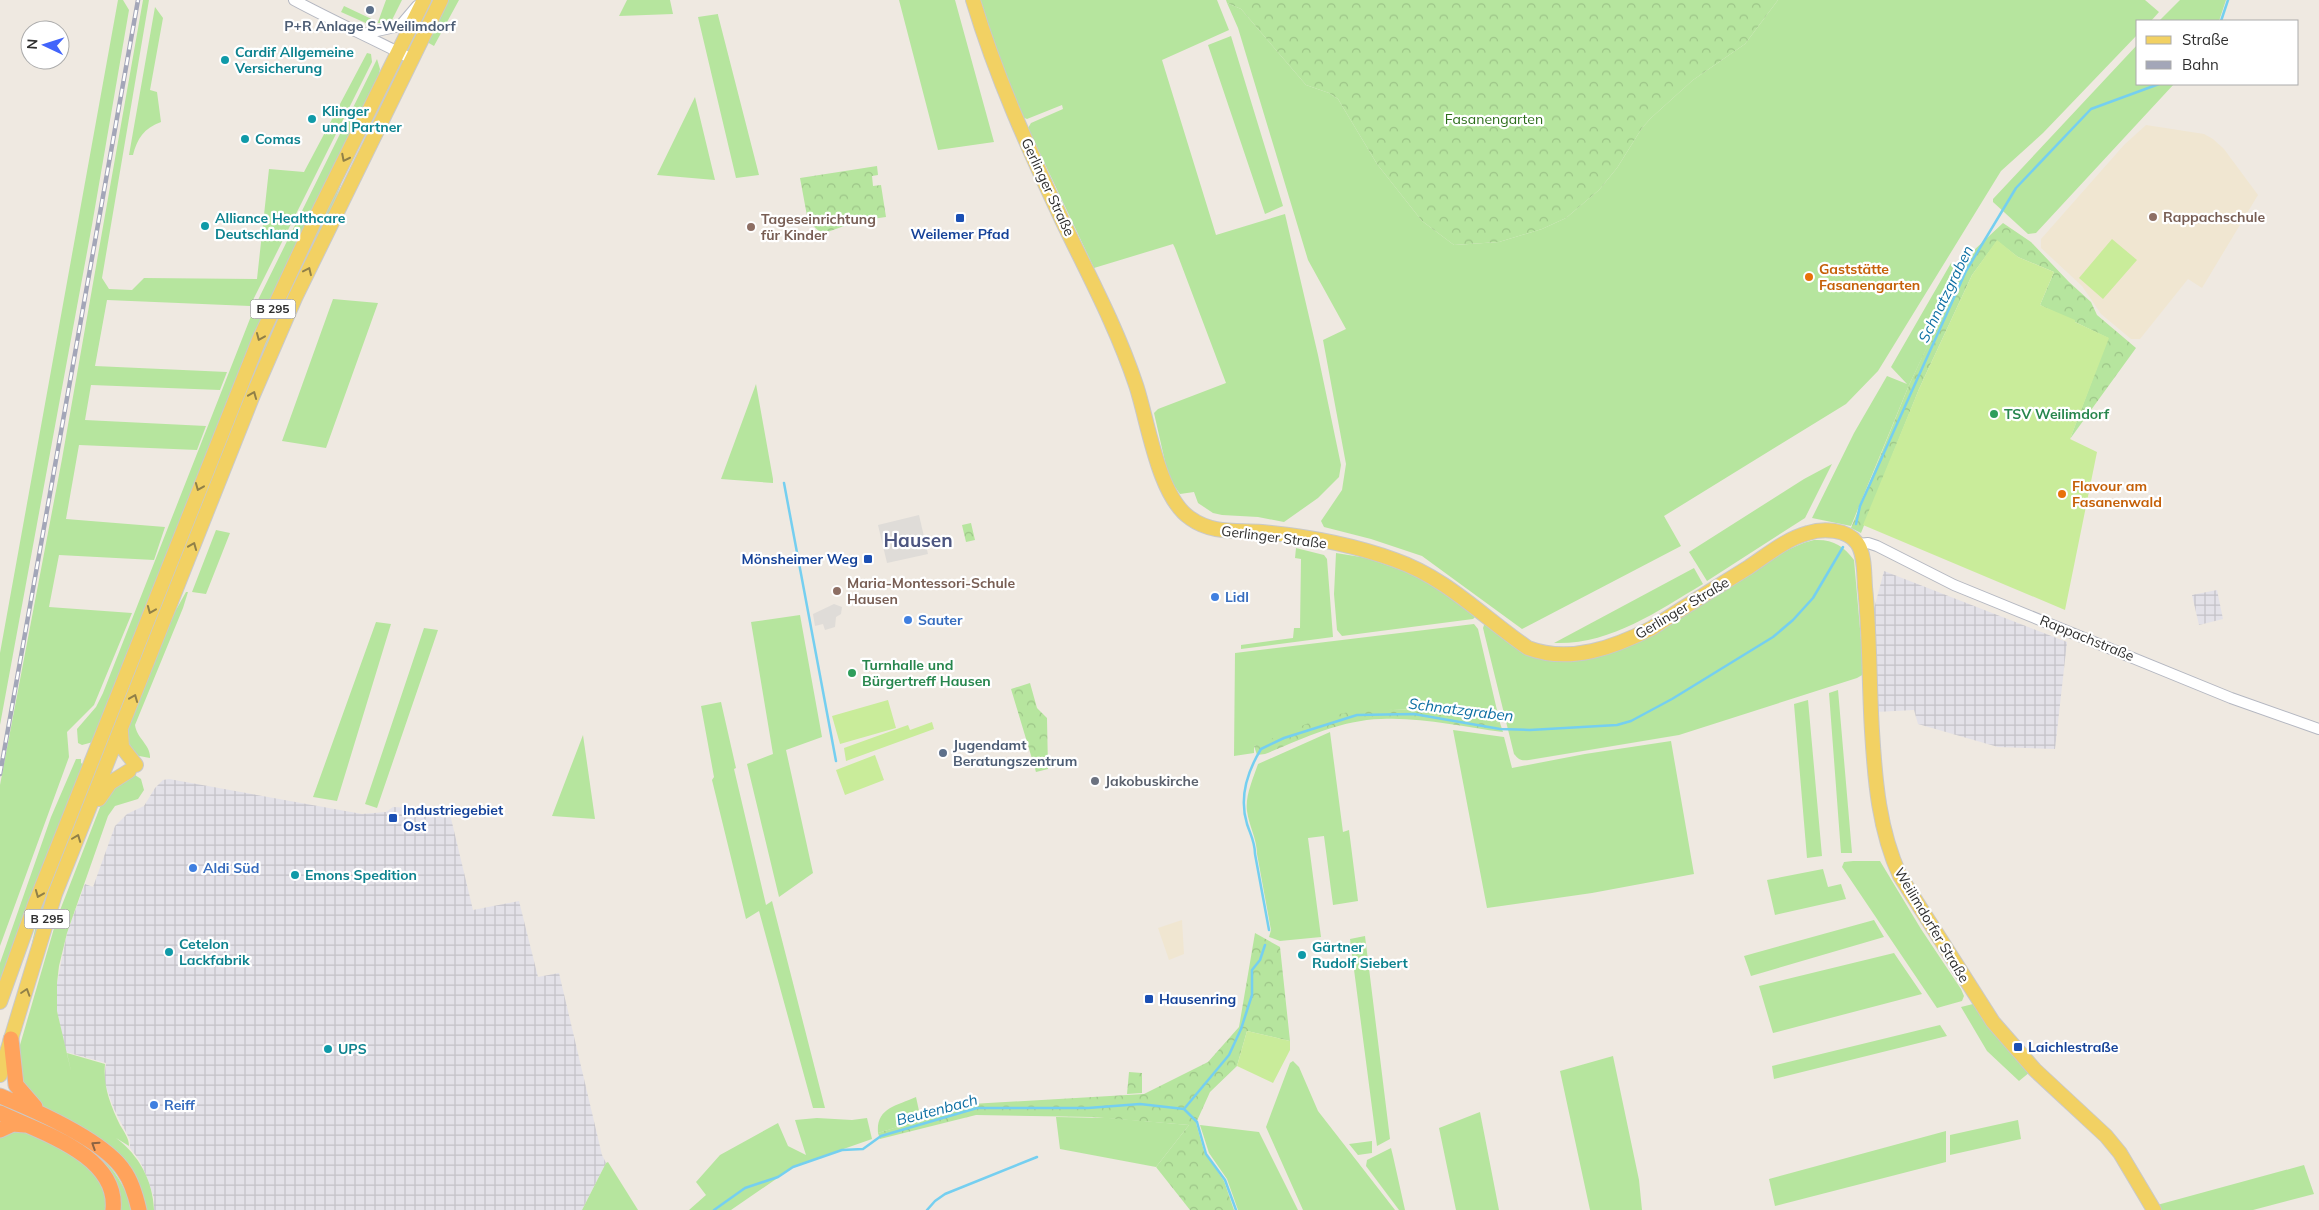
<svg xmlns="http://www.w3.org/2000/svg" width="2319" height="1210" viewBox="0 0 2319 1210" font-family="Mulish,sans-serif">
<defs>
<pattern id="industrial-grid" width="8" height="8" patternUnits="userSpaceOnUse" patternTransform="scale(1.25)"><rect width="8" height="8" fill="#e3e1e8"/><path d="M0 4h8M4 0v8" fill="none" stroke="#c3c1c7"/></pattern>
<pattern id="forest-crowns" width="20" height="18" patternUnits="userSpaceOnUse" patternTransform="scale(1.25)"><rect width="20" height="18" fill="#b6e59e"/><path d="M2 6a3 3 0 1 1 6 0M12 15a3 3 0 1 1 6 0" fill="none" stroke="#9dc588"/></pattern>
</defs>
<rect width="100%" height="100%" fill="#efe9e1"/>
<path fill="url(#industrial-grid)" d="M1884 571 2067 642 2055 749 1998 747 1918 724 1914 710 1876 712 1874 609Z
M2217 590 2223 619 2199 625 2192 595Z
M169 779 362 814 386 812 393 807 449 810 473 910 519 901 538 977 559 973 602 1155 606 1163 582 1210H154V1198L148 1180 140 1161 130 1148V1140L114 1109 104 1081 106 1063 66 1052 57 1011V983L67 933 85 884 93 887 115 826 127 814 144 806 155 788 163 780Z"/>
<path fill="#f0e6d1" d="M2146 125 2204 134 2213 139 2224 149 2258 195 2202 288 2188 279 2140 339H2131L2101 314 2082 286 2041 248V239L2124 145Z
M1182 920 1184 954 1169 960 1158 928Z"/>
<path fill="#b6e59e" d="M118 0H123L129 10 92 225 0 725V653Z
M143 0H149L102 278 109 289 132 290 144 278 257 279 269 169 304 172 367 53 371 54 372 62 250 306 107 300 95 366 227 372 220 390 91 385 85 420 206 426 197 450 79 445 66 519 165 527 154 560 59 555 49 607 132 613 94 705 67 732 69 757 0 946V785L62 459Z
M386 0H402L391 22 368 24 341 12 344 6 378 22Z
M446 0H459L434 46 427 42Z
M627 0H670L673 14 619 16Z
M899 0H955L994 142 938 150Z
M973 0H1217L1229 30 1162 60 1216 235 1285 214 1318 355 1341 465 1339 477 1318 498 1284 522 1258 517 1222 515 1213 513 1198 503 1194 492 1180 494 1171 481 1166 466 1154 413 1158 409 1226 383 1175 248 1173 244 1094 268 1028 128 1031 123 1063 109 1062 105 1027 119 1022 117Z
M1778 0H2145L2159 12 2151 21H2138V34L2043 133 2001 171 1878 371 1846 404 1664 516 1681 546 1522 629 1422 556 1371 539 1324 527 1321 521 1342 490 1346 464 1323 340 1346 329 1308 260 1238 28 1227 3 1241 9 1306 85 1329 93 1338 99 1377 164 1422 221 1454 245 1499 242 1542 229 1566 218 1599 190 1617 168 1642 128 1651 118 1693 80 1745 44Z
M2180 0H2226L2219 21H2159Z
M155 7 163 18 150 90 157 92 161 122C144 128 137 139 133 155H129Z
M718 14V15L759 175 736 178 698 17Z
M1231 36 1283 206 1265 214 1208 45Z
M2138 44V84H2174L2036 233 2028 234 1993 202V199Z
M377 59 380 69 378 78 93 742 82 745 78 743 77 729 96 707 103 693 255 306Z
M695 97 715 180 657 175Z
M339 183 341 184 330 213 146 655 142 654 150 625 252 370Z
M1951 263 1963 272 1909 385 1851 526 1812 518 1854 433 1887 376 1907 384 1891 367Z
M333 299 378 303 326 448 282 441Z
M756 384 773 479V483L721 479Z
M1832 464 1805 518 1707 581 1689 552 1804 479Z
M216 530 230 533 206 594 192 592Z
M1814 540C1833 539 1844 546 1854 560L1864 674 1857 678 1679 735 1529 760C1521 761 1519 760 1514 754L1483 628 1485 622C1497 631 1516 650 1530 656 1602 682 1693 608 1750 573 1770 560 1792 545 1814 540Z
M1296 548 1324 555 1327 559 1333 637 1241 649V645L1293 638 1294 628H1300L1301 559 1295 558Z
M1336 553 1367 558 1423 578 1476 616 1473 619 1342 636 1337 630 1334 594Z
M1694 568 1703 584C1656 612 1610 645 1554 643Z
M186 592H188L183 608 135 725C137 739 151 745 150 758L134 755 125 740 126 729 167 626Z
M800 615 822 737 786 750 813 873 779 897 747 764 773 754 751 622Z
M376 622 391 624 337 801 313 797Z
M1474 624 1478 629 1500 723 1419 710 1393 709 1254 746V753L1234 756 1235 653Z
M424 628 438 630 377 808 365 804Z
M1838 690 1852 853H1841L1829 693Z
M1808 700 1822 856 1807 858 1794 704Z
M721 702 736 768 734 769 766 905 772 901 825 1108H813L759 911 746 919 712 780 714 777 701 706Z
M1453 730 1504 737 1512 768 1585 754 1671 741 1694 874 1592 893 1487 908Z
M1330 732 1343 832 1349 830 1358 901 1333 905 1324 836 1308 838 1321 937 1280 941 1269 937 1271 930 1257 854C1257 839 1249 826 1247 811 1245 796 1253 779 1258 764Z
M583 735 595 819 552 816Z
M76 759H81V763L84 765 0 988V963L51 817Z
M93 771 98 774 0 1058V1050L28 962 40 906Z
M135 775 141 779 144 790 138 799 115 806 108 816 67 933 59 966 57 983V1011L71 1071 67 1053 105 1064C103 1086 110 1104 120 1125 124 1132 129 1138 129 1146L116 1138C139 1155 153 1181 154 1210H144C142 1199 140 1186 135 1176 116 1137 69 1123 34 1101L28 1095 18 1068 20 1045 57 918 104 797 128 776Z
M1853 861H1880L1921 929 1961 989 1964 996 1962 1001 1937 1008 1842 867 1844 862Z
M1823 869 1828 887 1841 884 1846 899 1775 915 1767 880Z
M1874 920 1884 937 1751 976 1744 956Z
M1365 936 1390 1139 1377 1146 1350 939Z
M1894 953 1922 994 1773 1033 1759 986Z
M1973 1004 2030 1072 2019 1081 1987 1051 1961 1007Z
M1940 1025 1947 1036 1774 1079 1772 1066Z
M1613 1056 1639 1180 1642 1210H1590L1560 1071Z
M1293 1061 1299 1067 1318 1111 1395 1210H1303L1266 1127 1290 1063Z
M916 1097 921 1120 878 1133C876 1108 896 1106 916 1097Z
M18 1109 97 1154C116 1170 125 1187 133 1210H118L113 1180 16 1115Z
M1480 1112 1499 1210H1456L1439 1128Z
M1056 1117 1109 1118 1189 1125 1156 1167 1060 1149Z
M817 1118 852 1120 867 1118 872 1139 795 1166 731 1210H689L706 1195 696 1182 720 1155 778 1123 788 1146 806 1155 795 1120Z
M2018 1120 2021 1139 1950 1155V1135Z
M1200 1125 1259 1132 1298 1210H1238L1227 1179 1209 1153Z
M21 1130 27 1131 81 1159 106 1188 109 1210H0V1137Z
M1946 1131V1162L1775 1206 1769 1179Z
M1372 1141V1153L1358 1155 1349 1144Z
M1391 1148 1393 1156 1405 1210H1399L1366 1166 1367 1160Z
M608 1162 638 1210H582L606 1163Z
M2304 1165 2314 1194 2253 1210H2160L2157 1205Z"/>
<path fill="url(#forest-crowns)" d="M1226 0H1778L1745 44 1693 80 1651 118 1642 128 1617 168 1599 190 1566 218 1542 229 1499 242 1454 245 1422 221 1377 164 1338 99 1329 93 1306 85 1241 9 1227 3Z
M877 166 878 175 872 176 873 186 881 185 886 217 858 221 822 234 808 221 800 178Z
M2003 223 2031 242 2069 282 2091 302 2097 315 2136 348 2070 439 2108 338 2040 305 2054 272 2018 257 1997 241 1972 275 1919 389 1861 533 1851 528 1909 385 1962 272 1956 267Z
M971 523 975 540 966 542 962 525Z
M1030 683 1037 708 1047 718 1048 769 1036 772 1011 689Z
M1393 709C1429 710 1465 715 1500 723L1503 732C1463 727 1422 717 1381 719 1341 720 1302 739 1265 754L1257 755 1254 746 1318 719 1353 711Z
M1255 933 1280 947 1290 1041 1247 1031 1237 1066 1210 1092 1196 1123 1204 1151 1224 1181 1234 1210H1190L1156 1167 1189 1125 1092 1117 976 1115 880 1139 878 1133 971 1104 1144 1094 1208 1062 1239 1027Z
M1129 1072 1142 1073V1093L1127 1094Z"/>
<path fill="#c9ec9a" d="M2112 239 2137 260 2103 299 2079 278Z
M1997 240 2018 257 2054 272 2040 305 2075 320V322L2109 338 2070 439 2097 452 2065 610 1863 525 1919 389 1972 275Z
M888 700 896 728 840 744 832 716Z
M932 722 934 729 846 761 844 748 908 725 910 730Z
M875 755 884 780 845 795 836 770Z
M1247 1031 1290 1041V1050L1273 1083 1237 1066Z"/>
<path fill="#dfdcd8" d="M919 515 928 554 887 563 878 525Z
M834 604 842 607 841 614 836 617 835 627 825 630 823 624 815 626 813 614Z"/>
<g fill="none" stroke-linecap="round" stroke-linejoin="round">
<path stroke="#75cff0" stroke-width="2.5" d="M2221 21 2228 0
M784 483 836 761
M1856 524 1860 506 1966 271 2016 188 2091 109 2159 84
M1269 930 1255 854C1255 842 1251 836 1247 824 1239 798 1247 772 1261 749L1284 738 1357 715 1414 714 1500 729 1530 730 1617 725 1631 721 1672 699 1773 637 1793 620 1813 598 1843 547
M1184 1109 1229 1055 1241 1029 1252 995V970L1260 960 1265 945
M1184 1109 1197 1122 1206 1154 1225 1180 1236 1210
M714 1210 745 1188 778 1177 793 1167 842 1150 863 1149 881 1136 977 1108H1088L1140 1104 1184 1109
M927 1210 935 1201 945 1194 1037 1157"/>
<g stroke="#b4b7c1" stroke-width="12">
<path id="minor" d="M294 0C333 21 373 39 412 59
M363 34 400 26 417 6
M1858 544 1868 543 1877 546 1954 585 2231 698 2319 729"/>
</g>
<g stroke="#c9c9c9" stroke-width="16">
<path id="major" d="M973 0C996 77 1029 150 1063 222 1089 276 1117 328 1136 385 1148 421 1158 496 1190 518 1212 534 1236 530 1262 532 1306 536 1354 545 1395 560 1447 578 1484 618 1528 648 1570 664 1615 647 1652 628 1684 607 1717 587 1749 567 1767 555 1786 539 1808 533 1823 528 1847 529 1857 543 1865 554 1864 574 1865 587 1870 635 1869 683 1872 731 1875 781 1879 830 1900 876L1993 1022 2035 1070 2106 1136 2120 1153 2154 1210
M121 731 122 747 136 765
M99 799 110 783 129 771
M0 1002 35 904 259 340 321 207 424 0
M0 1075 55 894 253 395 295 298 441 0"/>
</g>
<g stroke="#c9c9c9" stroke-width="17">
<path id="highway" d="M11 1039 16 1085 35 1107
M0 1096C34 1110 104 1140 124 1171 132 1182 136 1197 139 1210
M0 1113C39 1132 119 1155 113 1210
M0 1130 13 1124 25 1125"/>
</g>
<use href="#minor" stroke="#fff" stroke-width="10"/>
<use href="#major" stroke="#f2d163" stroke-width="14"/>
<use href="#highway" stroke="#ffa35c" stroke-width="15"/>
<g stroke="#a3a6b8" stroke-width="4.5">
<path id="rail" d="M0 774 138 0"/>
</g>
<use href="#rail" stroke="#fff" stroke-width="2.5" stroke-dasharray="8" stroke-linecap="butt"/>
</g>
<defs><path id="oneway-chevron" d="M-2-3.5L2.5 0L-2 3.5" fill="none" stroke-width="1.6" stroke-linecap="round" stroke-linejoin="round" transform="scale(1.25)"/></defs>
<g stroke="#908048">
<use href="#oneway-chevron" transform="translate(345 158) rotate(117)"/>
<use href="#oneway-chevron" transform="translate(308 271) rotate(-65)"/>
<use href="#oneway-chevron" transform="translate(260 337) rotate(113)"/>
<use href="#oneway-chevron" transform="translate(253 395) rotate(-68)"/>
<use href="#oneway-chevron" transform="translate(199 487) rotate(112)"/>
<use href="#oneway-chevron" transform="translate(193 546) rotate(-68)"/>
<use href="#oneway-chevron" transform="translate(151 610) rotate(112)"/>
<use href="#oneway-chevron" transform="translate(134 698) rotate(-68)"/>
<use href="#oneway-chevron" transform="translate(77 838) rotate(-69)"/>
<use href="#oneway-chevron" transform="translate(39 894) rotate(112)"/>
<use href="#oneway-chevron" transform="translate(26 992) rotate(-72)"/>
</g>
<use stroke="#8c6343" href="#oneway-chevron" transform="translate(95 1145) rotate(-147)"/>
<g fill="#5c6f8a" stroke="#fff" stroke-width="2">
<circle cx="370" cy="10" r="5"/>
<circle cx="943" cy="753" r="5"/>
</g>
<g fill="#0f9aa8" stroke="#fff" stroke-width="2">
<circle cx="225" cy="60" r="5"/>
<circle cx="312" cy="119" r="5"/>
<circle cx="245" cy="139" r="5"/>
<circle cx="205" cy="226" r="5"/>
<circle cx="295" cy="875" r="5"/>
<circle cx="169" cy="952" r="5"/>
<circle cx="1302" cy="955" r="5"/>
<circle cx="328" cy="1049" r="5"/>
</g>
<g fill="#8d6e63" stroke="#fff" stroke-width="2">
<circle cx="2153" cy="217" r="5"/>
<circle cx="751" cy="227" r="5"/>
<circle cx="837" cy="591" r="5"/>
</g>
<g fill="#1a4fb4" stroke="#fff" stroke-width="2">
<rect x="955" y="213" width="10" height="10" rx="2.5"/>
<rect x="863" y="554" width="10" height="10" rx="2.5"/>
<rect x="388" y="813" width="10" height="10" rx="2.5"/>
<rect x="1144" y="994" width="10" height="10" rx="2.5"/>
<rect x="2013" y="1042" width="10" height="10" rx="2.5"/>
</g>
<g fill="#e8710a" stroke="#fff" stroke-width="2">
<circle cx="1809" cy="277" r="5"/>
<circle cx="2062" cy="494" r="5"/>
</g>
<g fill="#2e9e5b" stroke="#fff" stroke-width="2">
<circle cx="1994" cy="414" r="5"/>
<circle cx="852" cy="673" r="5"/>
</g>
<g fill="#3f7fe0" stroke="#fff" stroke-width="2">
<circle cx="1215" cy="597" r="5"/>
<circle cx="908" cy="620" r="5"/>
<circle cx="193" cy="868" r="5"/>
<circle cx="154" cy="1105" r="5"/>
</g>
<circle fill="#6b7280" stroke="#fff" stroke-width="2" cx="1095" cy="781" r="5"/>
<g text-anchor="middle" stroke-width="4.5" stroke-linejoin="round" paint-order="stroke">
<g fill="#fff" stroke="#6d6d6d" stroke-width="1">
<rect x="250.5" y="299.5" width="45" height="19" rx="4"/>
<rect x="24.5" y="909.5" width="45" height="19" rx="4"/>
</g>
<g font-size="12" font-weight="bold" fill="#2e2e2e">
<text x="273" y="313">B 295</text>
<text x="47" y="923">B 295</text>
</g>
<g font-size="14" font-weight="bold" fill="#4e5e75" stroke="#fff">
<text x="370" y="31">P+R Anlage S-Weilimdorf</text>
<text x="953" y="750" text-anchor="start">Jugendamt<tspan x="953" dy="16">Beratungszentrum</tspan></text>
</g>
<g font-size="14" font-weight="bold" fill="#0d838f" stroke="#fff" text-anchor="start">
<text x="235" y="57">Cardif Allgemeine<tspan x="235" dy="16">Versicherung</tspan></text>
<text x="322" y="116">Klinger<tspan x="322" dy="16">und Partner</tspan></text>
<text x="255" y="144">Comas</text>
<text x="215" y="223">Alliance Healthcare<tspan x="215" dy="16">Deutschland</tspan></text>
<text x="305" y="880">Emons Spedition</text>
<text x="179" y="949">Cetelon<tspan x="179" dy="16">Lackfabrik</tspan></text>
<text x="1312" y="952">Gärtner<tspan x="1312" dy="16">Rudolf Siebert</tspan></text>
<text x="338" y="1054">UPS</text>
</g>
<g font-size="14" fill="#2c6e1b" stroke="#fff">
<text x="1494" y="124">Fasanengarten</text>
</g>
<g font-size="14" fill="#2e2e2e" stroke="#fff">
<text transform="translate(1048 187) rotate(65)" y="5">Gerlinger Straße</text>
<text transform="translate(1274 537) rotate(7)" y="5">Gerlinger Straße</text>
<text transform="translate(1682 608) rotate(-31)" y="5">Gerlinger Straße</text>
<text transform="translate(2087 638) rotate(22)" y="5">Rappachstraße</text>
<text transform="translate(1932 925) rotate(59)" y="5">Weilimdorfer Straße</text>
</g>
<g font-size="14" font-weight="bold" fill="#785e54" stroke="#fff" text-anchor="start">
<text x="2163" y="222">Rappachschule</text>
<text x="761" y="224">Tageseinrichtung<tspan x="761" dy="16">für Kinder</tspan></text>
<text x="847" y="588">Maria-Montessori-Schule<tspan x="847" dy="16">Hausen</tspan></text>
</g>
<g font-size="14" font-weight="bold" fill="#164399" stroke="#fff" text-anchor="start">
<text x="960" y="239" text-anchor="middle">Weilemer Pfad</text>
<text x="858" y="564" text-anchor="end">Mönsheimer Weg</text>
<text x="403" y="815">Industriegebiet<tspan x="403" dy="16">Ost</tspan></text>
<text x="1159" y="1004">Hausenring</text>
<text x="2028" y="1052">Laichlestraße</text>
</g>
<g font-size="14" font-weight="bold" fill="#c56008" stroke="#fff" text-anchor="start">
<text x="1819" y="274">Gaststätte<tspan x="1819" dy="16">Fasanengarten</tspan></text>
<text x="2072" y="491">Flavour am<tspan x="2072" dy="16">Fasanenwald</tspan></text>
</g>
<g font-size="14" font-weight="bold" fill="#27864d" stroke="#fff" text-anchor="start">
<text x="2004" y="419">TSV Weilimdorf</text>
<text x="862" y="670">Turnhalle und<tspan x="862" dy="16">Bürgertreff Hausen</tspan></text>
</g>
<g font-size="14" font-weight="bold" fill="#366cbe" stroke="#fff" text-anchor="start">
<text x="1225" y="602">Lidl</text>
<text x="918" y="625">Sauter</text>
<text x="203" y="873">Aldi Süd</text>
<text x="164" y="1110">Reiff</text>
</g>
<g font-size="14" font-weight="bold" fill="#5b616d" stroke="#fff" text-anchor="start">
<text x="1105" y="786">Jakobuskirche</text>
</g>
<g font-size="15" font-style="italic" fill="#0d6fa3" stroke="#fff">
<text transform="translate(1946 294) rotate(-64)" y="5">Schnatzgraben</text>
<text transform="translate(1461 710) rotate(7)" y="5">Schnatzgraben</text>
<text transform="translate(937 1110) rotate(-15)" y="5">Beutenbach</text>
</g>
<g font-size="19" font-weight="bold" fill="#4d5680" stroke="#fff">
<text x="918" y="547">Hausen</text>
</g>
</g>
<rect x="2136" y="20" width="162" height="65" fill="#ffffff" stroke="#ababab"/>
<rect x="2146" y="36" width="25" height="8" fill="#f2d163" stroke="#ababab"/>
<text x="2182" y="45" font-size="15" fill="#2e2e2e">Straße</text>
<rect x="2146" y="61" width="25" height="8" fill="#a3a6b8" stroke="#ababab"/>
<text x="2182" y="70" font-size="15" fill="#2e2e2e">Bahn</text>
<g transform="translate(45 45) rotate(274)"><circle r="24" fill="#ffffff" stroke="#ababab"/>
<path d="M0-4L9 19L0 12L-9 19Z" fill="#4264fb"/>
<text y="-8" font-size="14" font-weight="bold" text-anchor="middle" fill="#2e2e2e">N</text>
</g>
</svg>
